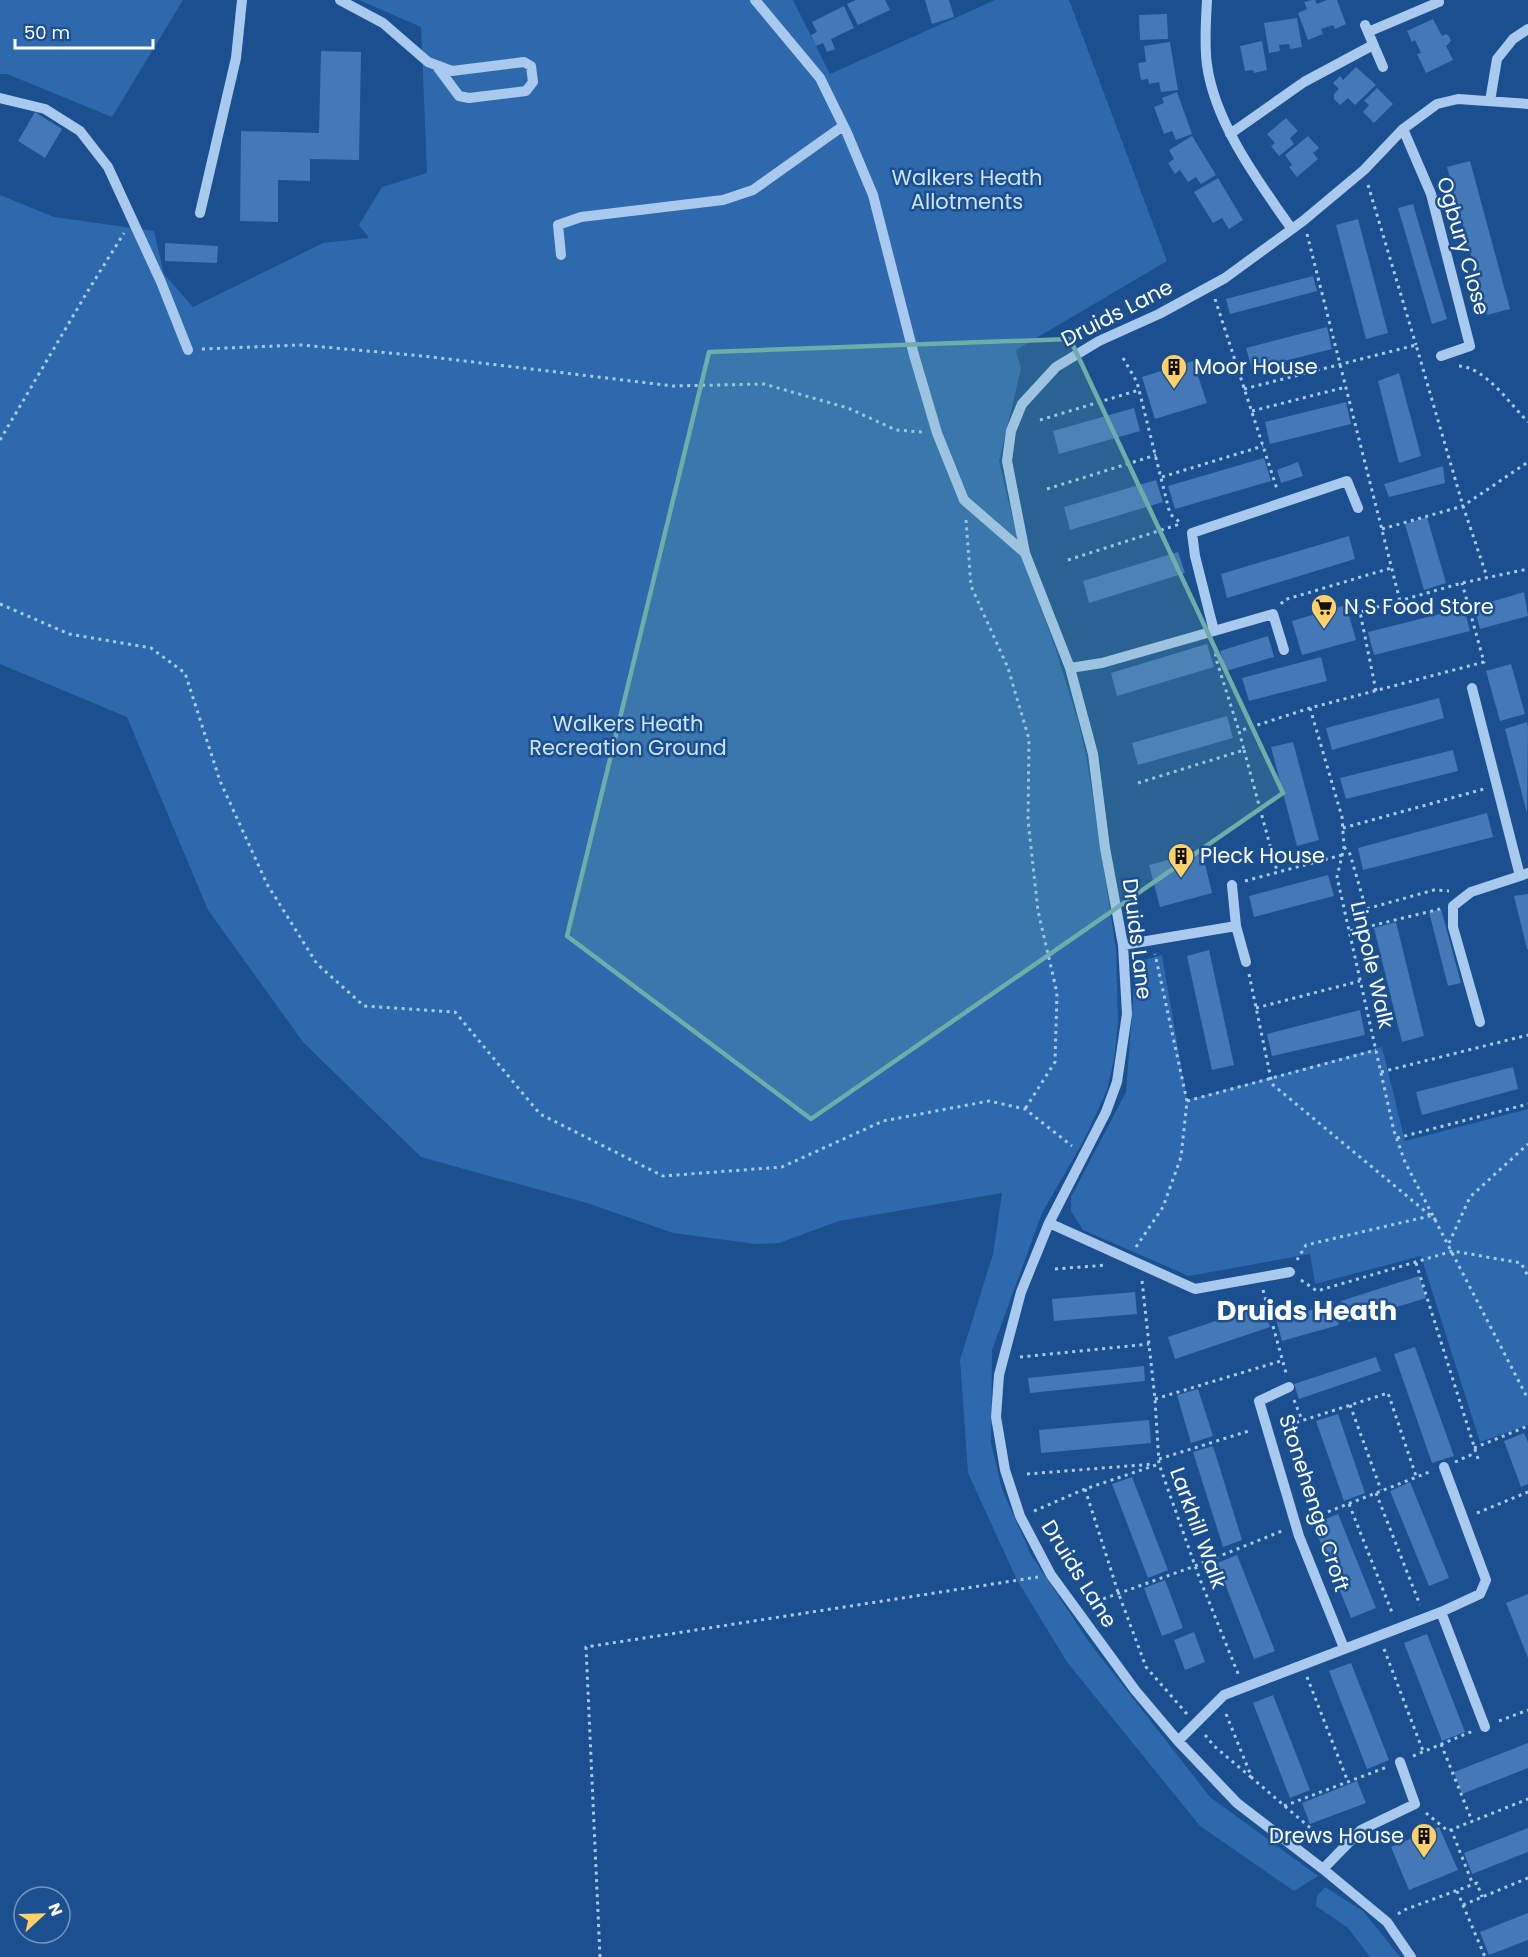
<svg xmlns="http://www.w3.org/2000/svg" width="1528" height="1957" viewBox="0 0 1528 1957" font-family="Poppins,sans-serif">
<rect width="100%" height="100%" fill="#1b4f8f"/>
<path fill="#2e69ad" d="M0 0H183L112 117 7 74H0Z
M359 0H793L830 74 995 0H1069L1167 261 1016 350 1021 369 999 461 1021 554 1056 650 1078 721 1086 754 1116 949 1118 1022 1114 1060 1107 1090 1084 1140 1042 1213 992 1350 991 1443 1002 1489 1031 1555 1089 1642 1210 1797 1318 1876 1294 1891 1200 1826 1067 1662 1017 1580 968 1473 960 1360 993 1254 1002 1193 839 1221 779 1243 756 1244 673 1233 587 1203 421 1157 303 1042 208 910 127 717 0 664V195L54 217 154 231 164 274 193 307 323 243 369 238 359 225 382 187 427 173 421 27Z
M1162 955 1187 1100 1382 1047 1405 1141 1528 1109V1425L1480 1442 1421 1256 1315 1284 1310 1254 1189 1276 1083 1230 1071 1211V1197L1126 1092 1136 962Z
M1325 1887 1363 1911 1400 1957H1370L1348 1928 1316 1906 1317 1896Z"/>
<path fill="#4478b7" d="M856 0H885L890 10 858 25 847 4Z
M925 0H949L954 17 932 24Z
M1311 0H1315L1317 4 1327 0H1337L1346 24 1335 29 1333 25 1321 29 1323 34 1308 40 1298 13 1307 9 1304 2Z
M844 6 854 28 831 39 835 49 827 52 823 43 816 46 811 35 817 32 812 22Z
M1167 14 1168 39 1140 40 1139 15Z
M1297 18 1302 47 1290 49 1289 44 1279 45 1280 51 1269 53 1264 23Z
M1433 19 1442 36 1446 34 1449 36 1451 41 1446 46 1453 60 1426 73 1417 54 1421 53 1415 40 1412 42 1407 31Z
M1262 41 1267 70 1254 73 1253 70 1245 71 1240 46Z
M1170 42 1178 90 1161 92 1159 82 1149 84 1148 79 1141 80 1138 63 1146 62 1144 46Z
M321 51 361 52 359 160 310 159V181L278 180V222L240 221 241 131 319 133Z
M1356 67 1376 85 1355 105 1348 98 1340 105 1334 99V94L1339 89 1333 83 1340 76 1343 80Z
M1377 88 1393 104 1374 123 1363 112 1369 105 1364 101Z
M1177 92 1192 134 1176 140 1172 131 1164 134 1154 107 1164 103 1162 98Z
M35 112 62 129 45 158 18 141Z
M1286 118 1298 131 1290 138 1294 144 1279 156 1271 146 1275 143 1267 134Z
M1192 136 1216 175 1201 184 1196 177 1188 182 1180 170 1175 174 1168 163 1174 159 1169 150Z
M1308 136 1319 148 1313 153 1318 159 1297 177 1289 167 1292 165 1285 155Z
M1470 161 1510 309 1487 315 1447 167Z
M1218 178 1243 220 1229 229 1222 218 1213 223 1194 192Z
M1413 204 1447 319 1432 324 1398 208Z
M1358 219 1388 333 1366 339 1336 225Z
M165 243 218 246 217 263 165 261Z
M1313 276 1317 291 1230 314 1226 299Z
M1327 327 1332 349 1252 369 1246 348Z
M1193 361 1207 403 1155 419 1142 377Z
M1399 373 1421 456 1399 463 1378 381Z
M1346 402 1351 424 1270 444 1265 422Z
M1134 408 1140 431 1059 454 1053 431Z
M1264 458 1271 481 1175 509 1168 486Z
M1298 462 1303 476 1281 483 1277 470Z
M1443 466 1445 483 1389 497 1384 484Z
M1156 480 1163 502 1070 530 1064 507Z
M1427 517 1446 583 1424 590 1405 524Z
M1349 536 1355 559 1227 598 1221 574Z
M1178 552 1185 573 1089 603 1083 581Z
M1524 592 1528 616 1480 629 1474 607Z
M1346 605 1356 640 1302 655 1292 621Z
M1464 608 1470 631 1374 655 1368 632Z
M1268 636 1274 657 1226 671 1220 651Z
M1207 644 1214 667 1117 696 1111 673Z
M1321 657 1327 681 1249 701 1242 678Z
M1511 664 1525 714 1500 721 1486 671Z
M1439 698 1444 718 1332 750 1326 728Z
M1227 716 1233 738 1138 765 1132 743Z
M1527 722 1528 728 1527 813 1505 729Z
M1293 742 1319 840 1297 846 1271 747Z
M1453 750 1458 771 1346 799 1340 778Z
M1487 813 1493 837 1363 870 1358 848Z
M1202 851 1212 893 1160 907 1149 865Z
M1328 875 1334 896 1254 917 1249 896Z
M1528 894V949H1527L1514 896Z
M1441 909 1461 983 1448 986 1429 912Z
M1396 922 1424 1036 1402 1042 1374 928Z
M1209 950 1234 1065 1212 1070 1187 956Z
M1360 1010 1365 1035 1272 1056 1267 1034Z
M1513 1067 1518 1089 1422 1115 1416 1092Z
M1419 1276 1426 1298 1348 1322 1341 1301Z
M1135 1292 1137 1314 1054 1321 1052 1299Z
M1333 1304 1339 1325 1282 1341 1276 1319Z
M1263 1305 1270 1327 1175 1359 1168 1337Z
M1415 1347 1454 1456 1432 1463 1394 1354Z
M1376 1357 1381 1371 1299 1399 1294 1384Z
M1144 1366 1145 1381 1030 1393 1028 1378Z
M1198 1389 1213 1436 1191 1443 1177 1395Z
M1338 1414 1365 1493 1344 1501 1316 1421Z
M1149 1420 1151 1443 1041 1453 1039 1430Z
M1524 1433 1528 1442V1484L1521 1487 1504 1441Z
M1213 1446 1242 1540 1223 1547 1193 1452Z
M1132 1477 1168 1570 1148 1578 1112 1484Z
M1410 1482 1449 1578 1429 1586 1390 1491Z
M1338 1514 1376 1608 1351 1618 1313 1524Z
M1237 1555 1275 1651 1254 1659 1217 1563Z
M1165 1580 1183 1628 1162 1636 1144 1588Z
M1528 1594V1658L1506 1603Z
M1194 1632 1205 1662 1185 1670 1174 1640Z
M1427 1634 1465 1732 1442 1741 1404 1643Z
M1351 1663 1389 1760 1367 1769 1329 1671Z
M1273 1695 1310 1790 1290 1798 1253 1703Z
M1528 1743V1768L1462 1794 1454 1772Z
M1357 1781 1366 1803 1310 1824 1302 1803Z
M1439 1827 1458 1870 1409 1890 1391 1847Z
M1528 1828V1852L1472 1874 1464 1853Z
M1528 1913V1940L1489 1955 1480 1932Z"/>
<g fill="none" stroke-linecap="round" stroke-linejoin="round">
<path stroke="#a9c9ee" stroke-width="3" stroke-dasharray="3 4.5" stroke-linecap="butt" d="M1368 185 1416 345
M1307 234 1400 601
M1215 299 1277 489
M202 349 301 345 423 356 673 386 764 384 848 408 896 430 922 432
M1123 358 1137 382 1170 514 1182 524
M1459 366C1485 367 1510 404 1528 422
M1244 389 1416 345 1463 506 1487 577
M1252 411 1346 387
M1040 420 1139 390
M0 440 86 294 124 233
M1162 477 1263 446
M1047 489 1156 455
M966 520 971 586 1008 668 1029 739 1028 820 1038 911 1057 993 1055 1062 1025 1109
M1382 529 1463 506 1528 462
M1068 560 1180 524
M0 604 69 634 151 648 185 673 220 781 267 884 317 964 364 1006 455 1012 540 1114 663 1176 782 1167 883 1121 989 1101 1025 1109 1072 1146
M1281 604 1284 600 1391 568
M1215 646 1216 659 1239 731
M1376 691 1360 612 1462 583 1528 569
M1310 708 1342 817 1344 847 1337 877 1394 1131 1405 1162 1528 1399
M1244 750 1277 871
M1138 783 1244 750 1239 731 1310 708 1484 662 1462 583
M1343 828 1484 789
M1344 847 1350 854 1366 909 1434 890 1449 891
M1245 881 1342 855
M1350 931 1440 909
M1249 974 1272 1084 1437 1221
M1256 1008 1360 981
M1381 1072 1528 1035
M1187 1101 1376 1050
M1397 1138 1528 1104
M1449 1243 1470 1197 1528 1144
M1136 1247 1163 1207 1181 1157 1187 1101 1155 954
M1297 1260 1306 1245 1434 1215
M1416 1263 1479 1462
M1055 1269 1107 1265
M1301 1280 1317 1291 1453 1251 1521 1263 1528 1276
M1142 1281 1155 1399 1159 1464 1199 1577 1239 1676
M1263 1290 1286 1373
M1020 1357 1149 1344
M1155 1399 1284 1360
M1294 1400 1302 1420
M1350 1405 1381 1490
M1282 1427 1388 1393 1416 1476
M1474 1448 1528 1426
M1159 1459 1252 1430
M1455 1462 1475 1453
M1027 1474 1154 1464
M1085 1489 1118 1592 1146 1667 1187 1714
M1376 1493 1420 1605
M1349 1504 1393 1615
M1034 1511 1085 1489 1159 1464
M1477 1513 1528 1492
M1307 1520 1432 1471
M1089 1604 1195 1566 1282 1531
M1384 1649 1423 1751
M1307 1677 1348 1782
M1226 1714 1252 1778 1329 1844
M1499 1721 1528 1710
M1205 1735 1214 1746 1252 1778
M1441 1744 1472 1821
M1413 1756 1473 1731
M1284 1806 1387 1767
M1426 1813 1448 1831 1528 1799
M1451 1829 1473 1885
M1457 1891 1485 1957
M1463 1905 1528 1878
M1398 1914 1404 1910 1477 1883 1482 1897
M600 1957 586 1647 1038 1577"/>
<path stroke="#a9c9ee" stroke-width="10" d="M340 0 383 23 428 62 452 71 524 62 531 66 533 82 526 91 469 98 459 96 436 65
M755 0 820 78 847 133 873 195 914 355 937 433 964 500 1025 553
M1207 0C1206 21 1204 44 1207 65 1215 123 1258 181 1291 228
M1365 25 1383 67
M1368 32 1439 2
M0 98 45 109 80 131 108 167 161 282 188 350
M1490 101 1497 59 1513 39 1528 29
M1403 129 1431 194 1470 346 1441 356
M1230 134 1304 82 1373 45
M200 213 236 58 242 0
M561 255 558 225 581 217 723 200 753 190 843 126
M1214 631 1273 614 1284 650
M1070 668 1102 663 1214 631 1195 556 1192 533 1347 481 1358 508
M1472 688 1520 876 1528 873
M1232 885 1236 926 1246 962
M1123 945 1236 926
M1480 1022 1453 927V906L1471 892 1520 876
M1049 1223 1195 1289 1290 1272
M1289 1387 1259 1401 1299 1536 1344 1648
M1441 1612 1485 1727
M1178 1741 1224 1695 1441 1612 1480 1594 1486 1580 1444 1467
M1323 1869 1361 1830 1415 1804 1400 1762
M1411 1957 1387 1922 1323 1869 1237 1803 1178 1741 1135 1690 1051 1575 1020 1516 1005 1470 996 1417 999 1375 1021 1292 1049 1223 1106 1112 1117 1082 1127 1014 1123 945 1105 848 1093 754 1070 668 1025 553 1007 461 1011 431 1022 404 1056 367 1099 341 1159 314 1225 278 1303 221 1364 170 1403 129 1437 104 1458 99 1528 104"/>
</g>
<path fill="#6fada8" fill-opacity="0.2" stroke="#6fada8" stroke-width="4.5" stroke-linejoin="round" d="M1070 339 1283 793 811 1119 567 936 709 352Z"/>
<defs>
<g id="building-pin" transform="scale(1.35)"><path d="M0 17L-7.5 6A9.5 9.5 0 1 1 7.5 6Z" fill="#ffd166" stroke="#1b4f8f"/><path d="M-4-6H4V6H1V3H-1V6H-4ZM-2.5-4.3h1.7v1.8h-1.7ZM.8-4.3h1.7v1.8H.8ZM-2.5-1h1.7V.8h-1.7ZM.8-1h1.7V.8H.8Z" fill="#111"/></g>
<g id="supermarket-pin" transform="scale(1.35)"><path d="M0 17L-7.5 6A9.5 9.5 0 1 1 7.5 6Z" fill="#ffd166" stroke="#1b4f8f"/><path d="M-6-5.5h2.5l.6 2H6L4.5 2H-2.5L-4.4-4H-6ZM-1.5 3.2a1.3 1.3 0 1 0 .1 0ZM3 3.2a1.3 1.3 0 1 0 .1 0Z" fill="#111"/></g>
</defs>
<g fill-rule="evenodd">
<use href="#building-pin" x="1174" y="367"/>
<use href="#supermarket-pin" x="1324" y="607"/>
<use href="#building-pin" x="1181" y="856"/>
<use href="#building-pin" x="1424" y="1836"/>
</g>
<g text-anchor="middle" stroke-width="5" stroke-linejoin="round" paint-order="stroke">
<g font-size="21" fill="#cfe3fa" stroke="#1b4f8f">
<text x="967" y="185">Walkers Heath<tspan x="967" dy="24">Allotments</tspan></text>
<text x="628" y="731">Walkers Heath<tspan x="628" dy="24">Recreation Ground</tspan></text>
</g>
<g font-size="21" fill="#fff" stroke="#1b4f8f">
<text transform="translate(1463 246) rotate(74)" y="7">Ogbury Close</text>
<text transform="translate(1117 313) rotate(-27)" y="7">Druids Lane</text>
<text transform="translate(1137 939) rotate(83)" y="7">Druids Lane</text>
<text transform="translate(1372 965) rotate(77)" y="7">Linpole Walk</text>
<text transform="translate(1314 1503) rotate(72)" y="7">Stonehenge Croft</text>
<text transform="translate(1198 1528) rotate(70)" y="7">Larkhill Walk</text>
<text transform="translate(1079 1574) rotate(58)" y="7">Druids Lane</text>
</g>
<g font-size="21" fill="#fff" stroke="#1b4f8f" text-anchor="start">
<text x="1194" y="374">Moor House</text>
<text x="1344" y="614">N S Food Store</text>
<text x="1200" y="863">Pleck House</text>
<text x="1404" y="1843" text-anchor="end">Drews House</text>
</g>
<g font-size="27" font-weight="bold" fill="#fff" stroke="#1b4f8f">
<text x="1307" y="1320">Druids Heath</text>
</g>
</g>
<g transform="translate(42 1915) rotate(68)"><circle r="28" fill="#1b4f8f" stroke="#7695bc" stroke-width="1.5"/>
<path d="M0-4.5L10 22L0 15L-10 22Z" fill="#ffd166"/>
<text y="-9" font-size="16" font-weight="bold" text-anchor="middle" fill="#ffffff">N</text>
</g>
<path d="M15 39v9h138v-9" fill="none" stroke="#ffffff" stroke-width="3"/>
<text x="24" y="39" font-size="18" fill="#ffffff" stroke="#1b4f8f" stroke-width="4.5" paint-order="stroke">50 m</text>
</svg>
